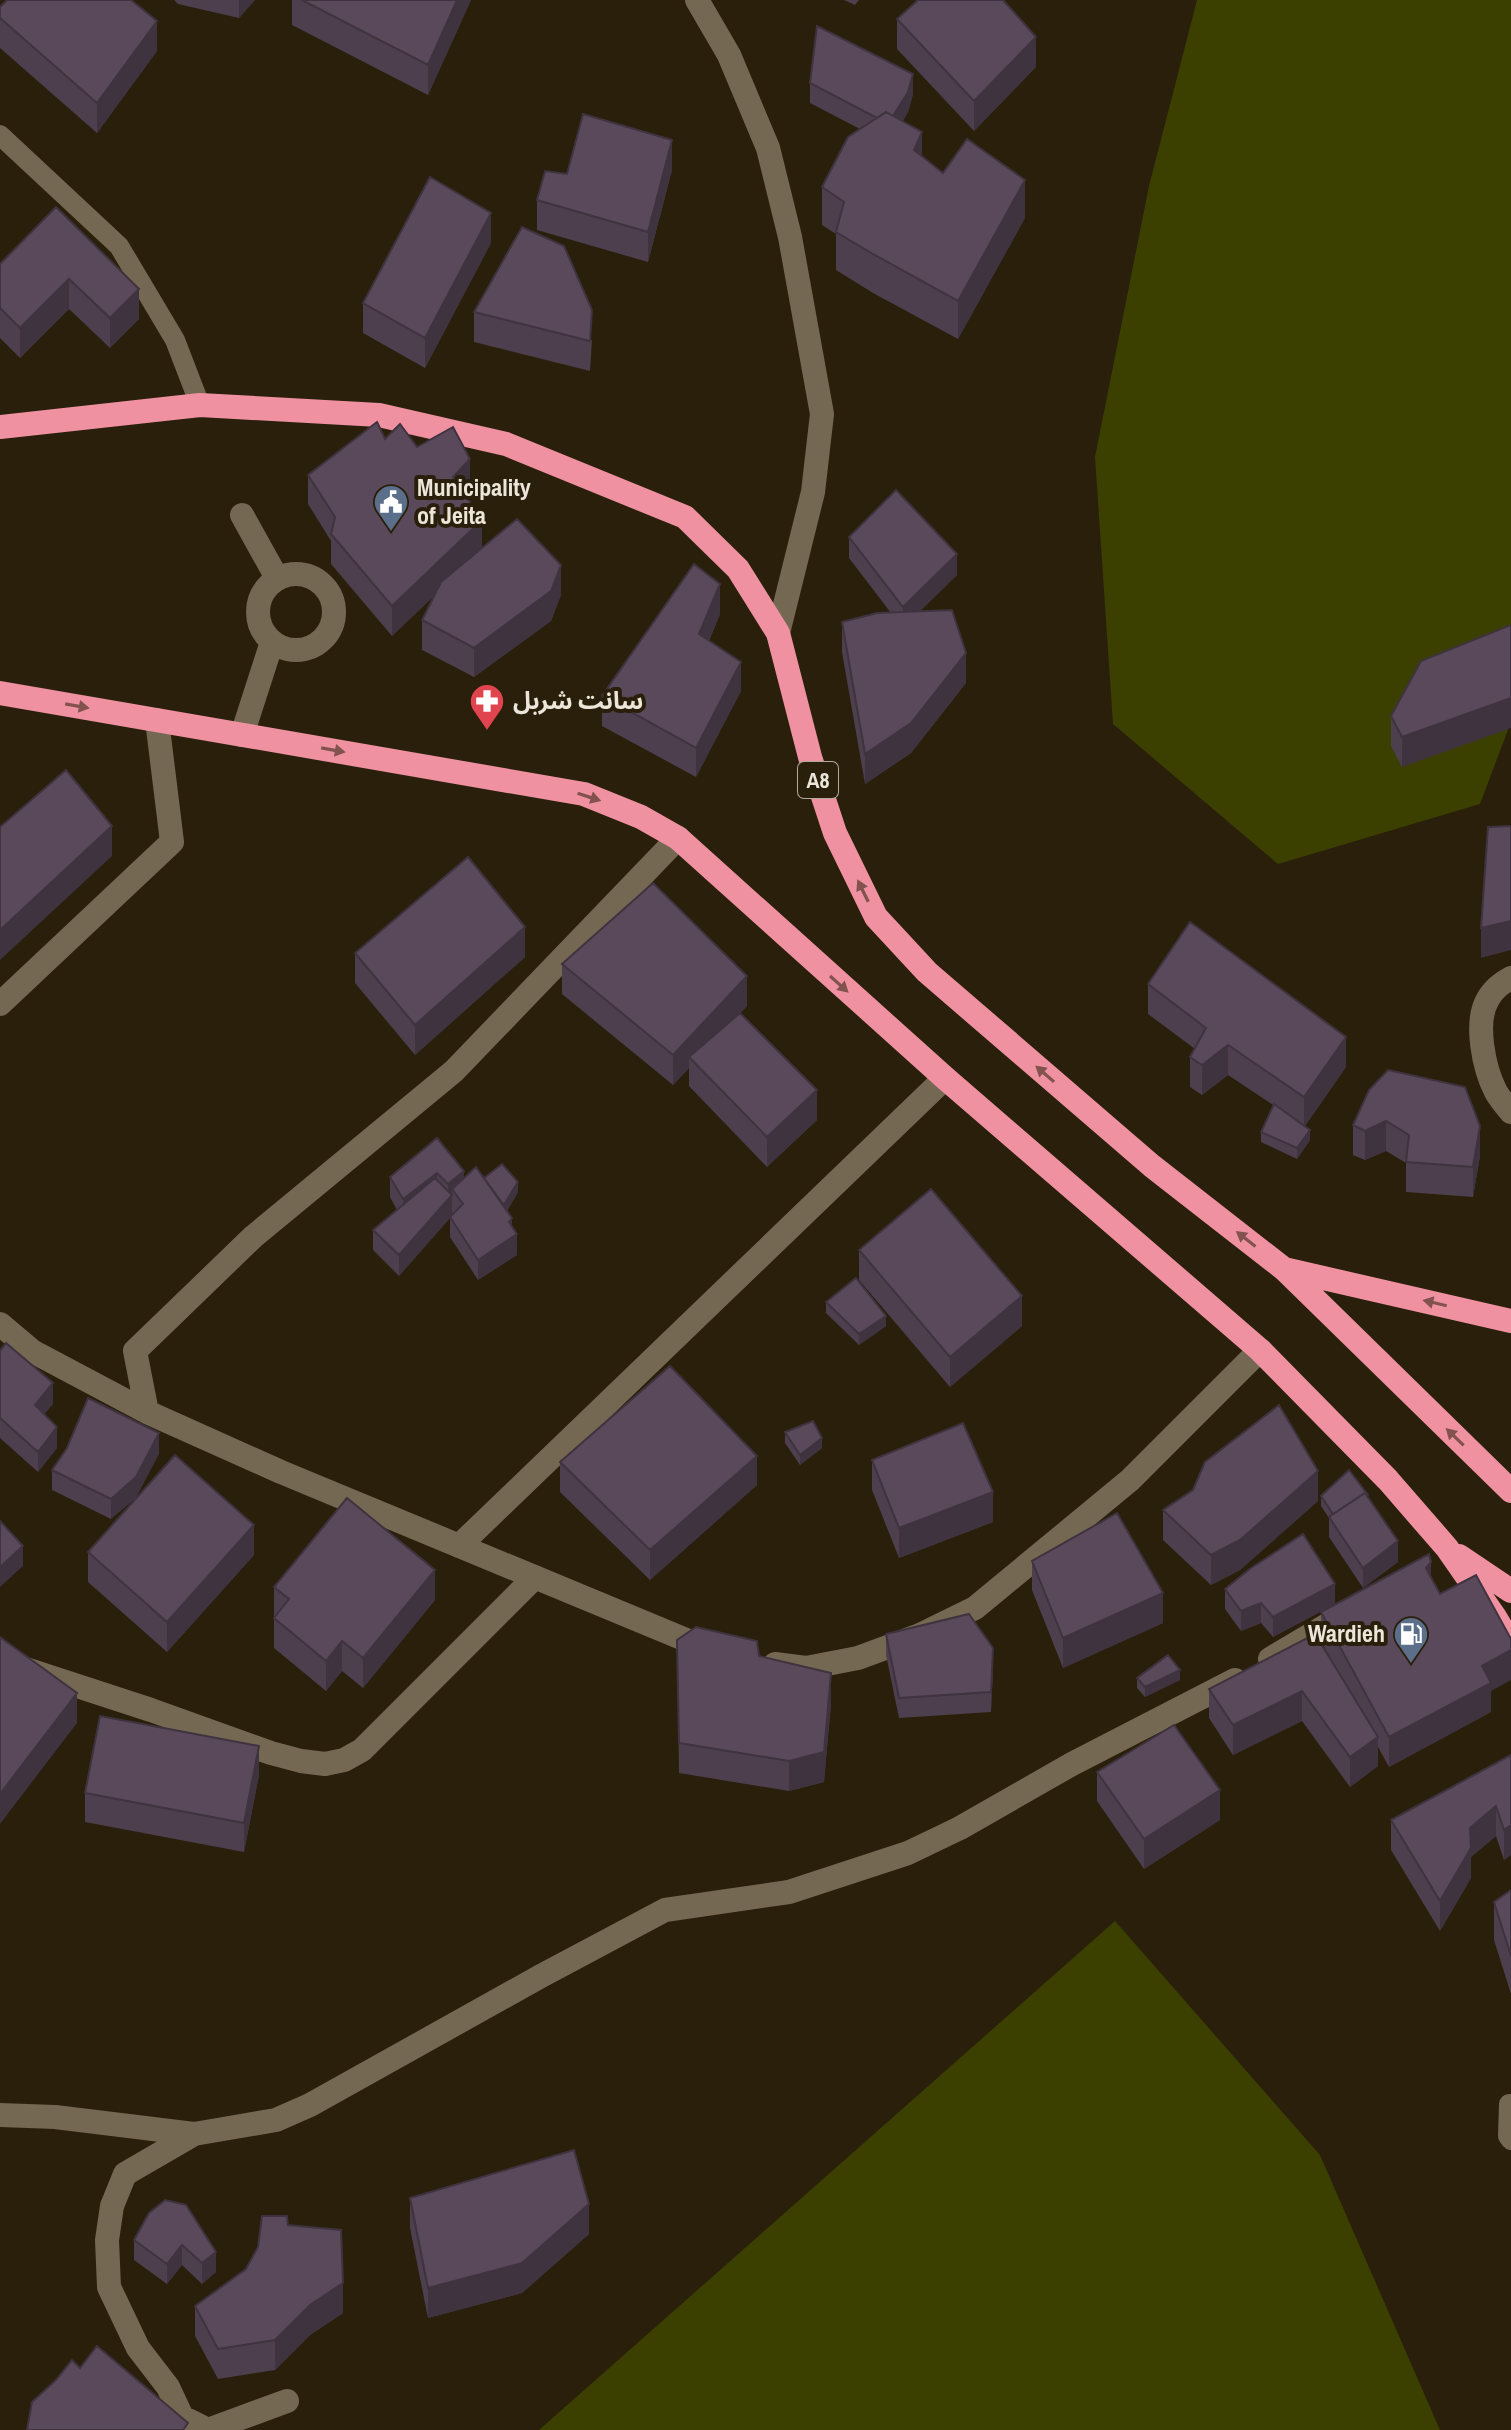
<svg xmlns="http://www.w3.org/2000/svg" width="1511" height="2430" viewBox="0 0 1511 2430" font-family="'Archivo Narrow','Noto Sans Arabic',sans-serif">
<rect width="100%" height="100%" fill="#291f0b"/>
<path fill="#3b4000" d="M1197 0H1511V722L1480 804 1278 864 1113 724 1095 457 1149 186Z
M1115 1921 1320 2155 1440 2430H539Z"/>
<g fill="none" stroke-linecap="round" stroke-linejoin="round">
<path stroke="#746852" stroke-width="20" d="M0 135 119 246 175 340 200 405
M1509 2104 1508 2136 1511 2140"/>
<path stroke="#746852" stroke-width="24" d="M697 0 729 55 768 148 790 237 822 414 813 492 778 633
M242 515 277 578
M258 612a38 38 0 1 1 76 0a38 38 0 1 1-76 0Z
M242 735 272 642
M1511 978C1503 982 1493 990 1488 999 1474 1022 1484 1069 1496 1092 1500 1099 1506 1106 1511 1112
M0 1004 172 842 157 720
M0 1324 32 1351 147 1412 281 1472 708 1649
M147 1412 135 1351 253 1237 454 1071 678 838
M459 1546 945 1078
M0 1657 7 1663 151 1710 271 1753 301 1761 325 1764 344 1760 362 1750 535 1577
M1270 1659 1349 1612
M775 1664 806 1668 858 1658 920 1635 975 1608 1130 1480 1260 1350
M0 2115 55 2117 194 2134 276 2120 310 2105 541 1976 665 1910 789 1892 908 1853 960 1828 1072 1764 1235 1680
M194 2134 125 2174 112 2206 107 2240 109 2287 138 2348 168 2387 182 2417 208 2430 287 2401"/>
<path stroke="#ef91a1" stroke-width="24" d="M0 427 200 405 379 415 506 444 685 517 738 569 778 633 810 757 835 833 876 917 927 972 1152 1166 1284 1269 1511 1491
M0 693 584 794 641 817 678 838 945 1078 1260 1350 1388 1480 1447 1548 1495 1617 1511 1644
M1284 1269 1511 1321
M1459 1556 1511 1591"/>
</g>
<path fill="#4d3f4d" d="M174 0H255L239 18 178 4Z
M292 0H471L428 95 292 25Z
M844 0H859L855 5Z
M0 7 157 51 97 133 0 48Z
M897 19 1036 67 974 131 897 49Z
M810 83 913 94 908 112 903 121 922 156 943 173 1025 218 958 339 873 293 836 270V234L822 225V187L860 129 810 103Z
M672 170 648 262 537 230V200L567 174Z
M56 207 139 319 110 348 69 309 20 358 0 338V264Z
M491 243 425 368 363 333V303Z
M474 312 592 340 590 371 474 342Z
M385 439 417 447 470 489 464 494 482 548 561 595 551 621 474 677 422 650V620L435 595 392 636 331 564V541L308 504V475Z
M849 537 957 575 919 612 966 683 911 753 865 784 842 652V622L891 613 849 558Z
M720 614 709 641 741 691 696 777 602 726V696Z
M1421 661 1402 767 1391 746V716Z
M355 953 525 957 415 1055 355 983Z
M562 964 747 1006 739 1014 817 1120 767 1167 689 1086V1068L673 1085 562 994Z
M1148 984 1346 1067 1305 1126 1310 1140 1297 1159 1261 1142V1132L1273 1105 1228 1075 1202 1095 1190 1087V1057L1195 1049 1148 1014Z
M1369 1090 1480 1156 1473 1197 1406 1192V1163L1386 1151 1365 1160 1353 1155V1125Z
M437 1138 464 1178H484L518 1192 507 1211 512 1226 517 1255 478 1280 450 1237V1218L399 1276 373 1250V1230L397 1210 390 1197V1177Z
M859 1250 1022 1326 950 1387 859 1280Z
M826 1302 886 1326 859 1345 826 1313Z
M0 1351 53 1404 44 1414 57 1448 38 1472 0 1438Z
M785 1432 822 1448 800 1465 785 1443Z
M67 1448 159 1454 111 1519 52 1490V1470Z
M872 1460 993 1522 899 1558 872 1490Z
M560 1462 757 1485 650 1580 560 1492Z
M1321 1496 1368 1497 1398 1562 1363 1588 1329 1537V1518L1321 1506Z
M1318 1501 1240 1570 1211 1585 1163 1540V1510Z
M88 1552 254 1555 167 1652 88 1582Z
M1032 1561 1163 1623 1063 1668 1032 1590Z
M1431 1576 1491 1691V1712L1389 1767 1378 1747V1766L1350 1787 1302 1721 1233 1755 1209 1718V1689L1332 1661 1321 1641V1612Z
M274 1587 435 1600 363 1688 342 1671 326 1691 274 1648Z
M1225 1589 1335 1604 1273 1637 1261 1623 1241 1631 1225 1609Z
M886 1634 993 1669 991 1712 899 1718 886 1655Z
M677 1640 759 1656 831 1703 824 1782 789 1791 679 1773Z
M1137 1678 1180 1680 1145 1697 1137 1688Z
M1511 1755V1855L1504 1860 1496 1836 1471 1857V1878L1440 1931 1391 1850V1820Z
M1097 1772 1220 1820 1144 1869 1097 1801Z
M259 1775 244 1852 85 1822V1793Z
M1511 1890V1994L1494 1940V1902Z
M410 2198 589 2234 522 2293 428 2318 410 2228Z
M149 2213 216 2272 202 2284 182 2265 167 2284 134 2260V2240Z
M288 2225 343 2313 310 2335 275 2370 218 2379 195 2336V2306L246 2269Z"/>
<path fill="#3f333f" d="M239 0H255L239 18Z
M457 0H471L428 95V65Z
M157 21V51L97 133V103Z
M1036 37V67L974 131V101Z
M913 74V94L908 112 889 144V124Z
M922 132V171L914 150Z
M672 140V170L648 262V232Z
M1025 180V218L958 339V301Z
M491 213V243L425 368V338Z
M69 279V309L20 358V328Z
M139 289V319L110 348V318Z
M470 459V489L453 507V477Z
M482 520V549L392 636V606Z
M957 554V575L903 628V607Z
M561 565V595L551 621 474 677V648Z
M720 584V614L699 664V634Z
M966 653V683L911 753 865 784V754Z
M741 662V691L696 777V748Z
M1511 698V728L1402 767V737Z
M112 826V856L0 960V930Z
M1511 921V950L1481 958V928Z
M525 927V957L415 1055V1025Z
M747 976V1006L694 1062 689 1057V1068L673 1085V1055Z
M1346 1037V1067L1304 1127V1097Z
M1228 1045V1075L1202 1095V1065Z
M817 1090V1120L767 1167V1137Z
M1386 1121V1151L1365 1160V1131Z
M1480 1126V1156L1473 1197V1167Z
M1310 1130V1140L1297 1159V1148Z
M464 1171V1192L452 1189V1215L399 1276V1255L448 1200V1184Z
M437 1173V1194L403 1219V1199Z
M518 1182V1192L505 1214 500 1205Z
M512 1218V1238L517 1234V1255L478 1280V1260Z
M1022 1296V1326L950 1387V1357Z
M886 1316V1326L859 1345V1334Z
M53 1383V1404L35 1426V1405Z
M57 1427V1448L38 1472V1452Z
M159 1433V1454L136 1498 111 1519V1499Z
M822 1438V1448L800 1465V1455Z
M757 1456V1485L650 1580V1550Z
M1318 1471V1501L1240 1570 1211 1585V1555Z
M993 1492V1522L899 1558V1528Z
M254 1525V1555L167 1652V1622Z
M1398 1541V1562L1363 1588V1568Z
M23 1546V1566L0 1587V1567Z
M1431 1562V1592L1426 1568Z
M435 1570V1600L363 1688V1658Z
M1335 1584V1604L1273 1637V1617Z
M1163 1593V1623L1063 1668V1638Z
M1261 1603V1623L1241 1631V1611Z
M342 1641V1671L326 1691V1661Z
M993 1648V1669L991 1712V1692Z
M1511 1650V1680L1491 1691V1712L1389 1767V1737L1482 1666Z
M1180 1670V1680L1145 1697V1687Z
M831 1673V1703L824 1782 789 1791V1761Z
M1302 1691V1721L1233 1755V1725Z
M77 1693V1723L0 1824V1794Z
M1378 1737V1766L1350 1787V1757Z
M259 1746V1775L244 1852V1823Z
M1220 1790V1820L1144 1869V1839Z
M1496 1806V1836L1471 1857V1878L1440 1931V1901L1470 1828Z
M1511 1825V1855L1504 1860V1830Z
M589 2204V2234L522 2293 428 2318V2288Z
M182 2245V2265L167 2284V2264Z
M216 2252V2272L202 2284V2263Z
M343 2283V2313L310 2335 275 2370V2340L310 2305Z"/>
<path fill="#5a495a" stroke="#3f333f" stroke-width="2" d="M7 0H131L157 21 97 103 0 18V7Z
M302 0H457L428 65Z
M918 0H1003L1036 37 974 101 897 19Z
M817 26 913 74 908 92 893 116 886 112 877 118 810 83Z
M886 112 922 132 914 150 943 173 967 139 1025 180 958 301 873 254 836 232 844 202 822 187 848 137Z
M583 114 672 140 648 232 537 200 545 171 567 174Z
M430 177 491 213 425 338 363 303Z
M56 207 139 289 110 318 69 279 20 328 0 308V264Z
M522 227 564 246 592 310 590 341 474 312Z
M377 422 385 439 400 424 417 447 453 427 470 459 453 477 482 520 392 606 331 534 335 517 308 475Z
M896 490 957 554 903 607 849 537Z
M517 519 561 565 551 591 474 648 422 620 441 582Z
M694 564 720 584 699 634 741 662 696 748 602 696Z
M952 610 966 653 911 723 865 754 842 622 877 613Z
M1511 625V698L1402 737 1391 716 1421 661Z
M66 770 112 826 0 930V827Z
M1511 826V921L1481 928 1488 827Z
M468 857 525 927 415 1025 355 953Z
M653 883 747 976 673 1055 562 964Z
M1190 922 1346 1037 1304 1097 1228 1045 1202 1065 1190 1057 1206 1028 1148 984Z
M740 1013 817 1090 767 1137 689 1057Z
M1388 1070 1465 1087 1480 1126 1473 1167 1406 1162 1409 1135 1386 1121 1365 1131 1353 1125 1369 1090Z
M1274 1104 1310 1130 1297 1148 1261 1132Z
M437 1138 464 1171 448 1184 437 1173 403 1199 390 1177Z
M502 1164 518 1182 505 1203 503 1204 484 1178Z
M476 1167 512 1218 509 1222 517 1234 478 1260 450 1217 463 1204 452 1189Z
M435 1178 452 1195 399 1255 373 1230Z
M931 1189 1022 1296 950 1357 859 1250Z
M856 1278 886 1316 859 1334 826 1302Z
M6 1343 53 1383 35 1405 57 1427 38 1452 0 1418V1351Z
M670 1366 757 1456 650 1550 560 1462Z
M88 1398 159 1433 136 1477 111 1499 52 1470 67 1448Z
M1279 1405 1318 1471 1240 1540 1211 1555 1163 1510 1193 1490 1205 1462Z
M813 1421 822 1438 800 1455 785 1432Z
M963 1423 993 1492 899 1528 872 1460Z
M175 1455 254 1525 167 1622 88 1552Z
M1349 1470 1368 1495 1367 1496 1365 1493 1333 1514 1321 1496Z
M1365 1493 1398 1541 1363 1568 1329 1517Z
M347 1498 435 1570 363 1658 342 1641 326 1661 274 1618 289 1599 274 1587Z
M1117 1513 1163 1593 1063 1638 1032 1561Z
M0 1521 23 1546 0 1567Z
M1303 1534 1335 1584 1273 1617 1261 1603 1241 1611 1225 1589 1251 1568Z
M1429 1554 1431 1562 1426 1568 1440 1594 1476 1575 1511 1639V1650L1482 1666 1491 1683 1389 1737 1321 1612Z
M969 1614 993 1648 991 1692 899 1698 886 1634Z
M696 1627 757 1641 759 1656 831 1673 824 1752 789 1761 679 1743 677 1640Z
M1315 1634 1378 1737 1350 1757 1302 1691 1233 1725 1209 1689Z
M0 1637 77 1693 0 1794Z
M1168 1655 1180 1670 1145 1687 1137 1678Z
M100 1716 259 1746 244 1823 85 1793Z
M1174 1725 1220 1790 1144 1839 1097 1772Z
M1511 1755V1825L1504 1830 1496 1806 1470 1828 1471 1848 1440 1901 1391 1820Z
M1511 1890V1956L1494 1902Z
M574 2150 589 2204 522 2263 428 2288 410 2198Z
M165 2200 186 2205 216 2252 202 2263 182 2245 167 2264 134 2240 149 2213Z
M262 2216H287L288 2225 341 2230 343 2283 310 2305 275 2340 218 2349 195 2306 246 2269 258 2247Z
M97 2346 188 2423 183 2430H27L32 2402 56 2380 72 2360 80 2368Z"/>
<defs><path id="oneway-solid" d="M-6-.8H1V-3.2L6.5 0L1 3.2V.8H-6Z" transform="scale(2)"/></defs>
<g fill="#82524e">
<use href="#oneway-solid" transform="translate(77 706) rotate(10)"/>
<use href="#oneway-solid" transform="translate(333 750) rotate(10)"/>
<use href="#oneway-solid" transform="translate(589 797) rotate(18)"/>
<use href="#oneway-solid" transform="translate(863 891) rotate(-116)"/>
<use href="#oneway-solid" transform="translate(839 984) rotate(42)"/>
<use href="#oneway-solid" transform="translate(1045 1074) rotate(-139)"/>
<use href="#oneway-solid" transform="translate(1246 1239) rotate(-142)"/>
<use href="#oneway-solid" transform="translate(1435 1303) rotate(-167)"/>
<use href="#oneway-solid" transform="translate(1455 1437) rotate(-136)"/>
</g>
<defs>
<g id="civic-pin" transform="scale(1.8)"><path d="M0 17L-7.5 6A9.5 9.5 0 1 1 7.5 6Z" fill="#5c6f8a" stroke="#291f0b"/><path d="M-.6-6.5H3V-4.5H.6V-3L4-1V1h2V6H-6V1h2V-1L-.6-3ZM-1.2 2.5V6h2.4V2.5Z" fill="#fff"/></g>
<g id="pharmacy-pin" transform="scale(1.8)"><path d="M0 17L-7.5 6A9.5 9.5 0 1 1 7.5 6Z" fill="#e0444e" stroke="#291f0b"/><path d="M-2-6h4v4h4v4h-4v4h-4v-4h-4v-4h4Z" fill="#fff"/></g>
<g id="fuel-pin" transform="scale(1.8)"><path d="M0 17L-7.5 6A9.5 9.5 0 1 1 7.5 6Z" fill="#5c6f8a" stroke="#291f0b"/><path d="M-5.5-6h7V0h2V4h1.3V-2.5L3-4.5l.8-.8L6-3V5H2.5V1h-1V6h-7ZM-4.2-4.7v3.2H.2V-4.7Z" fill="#fff"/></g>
</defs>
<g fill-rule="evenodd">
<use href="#civic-pin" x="391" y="502"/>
<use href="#pharmacy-pin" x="487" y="701"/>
<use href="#fuel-pin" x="1411" y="1634"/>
</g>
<g text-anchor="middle" stroke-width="8" stroke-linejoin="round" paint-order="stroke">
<rect fill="#291f0b" stroke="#b2aa9b" stroke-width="2" x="798" y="762" width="40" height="36" rx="6"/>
<g font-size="22" font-weight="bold" fill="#ece5d9">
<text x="818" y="788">A8</text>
</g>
<g font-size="24" font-weight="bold" fill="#ece5d9" stroke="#291f0b" text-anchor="start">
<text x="417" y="496">Municipality<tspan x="417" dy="28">of Jeita</tspan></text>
<text x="513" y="709">سانت شربل</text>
<text x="1385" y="1642" text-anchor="end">Wardieh</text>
</g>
</g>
</svg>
